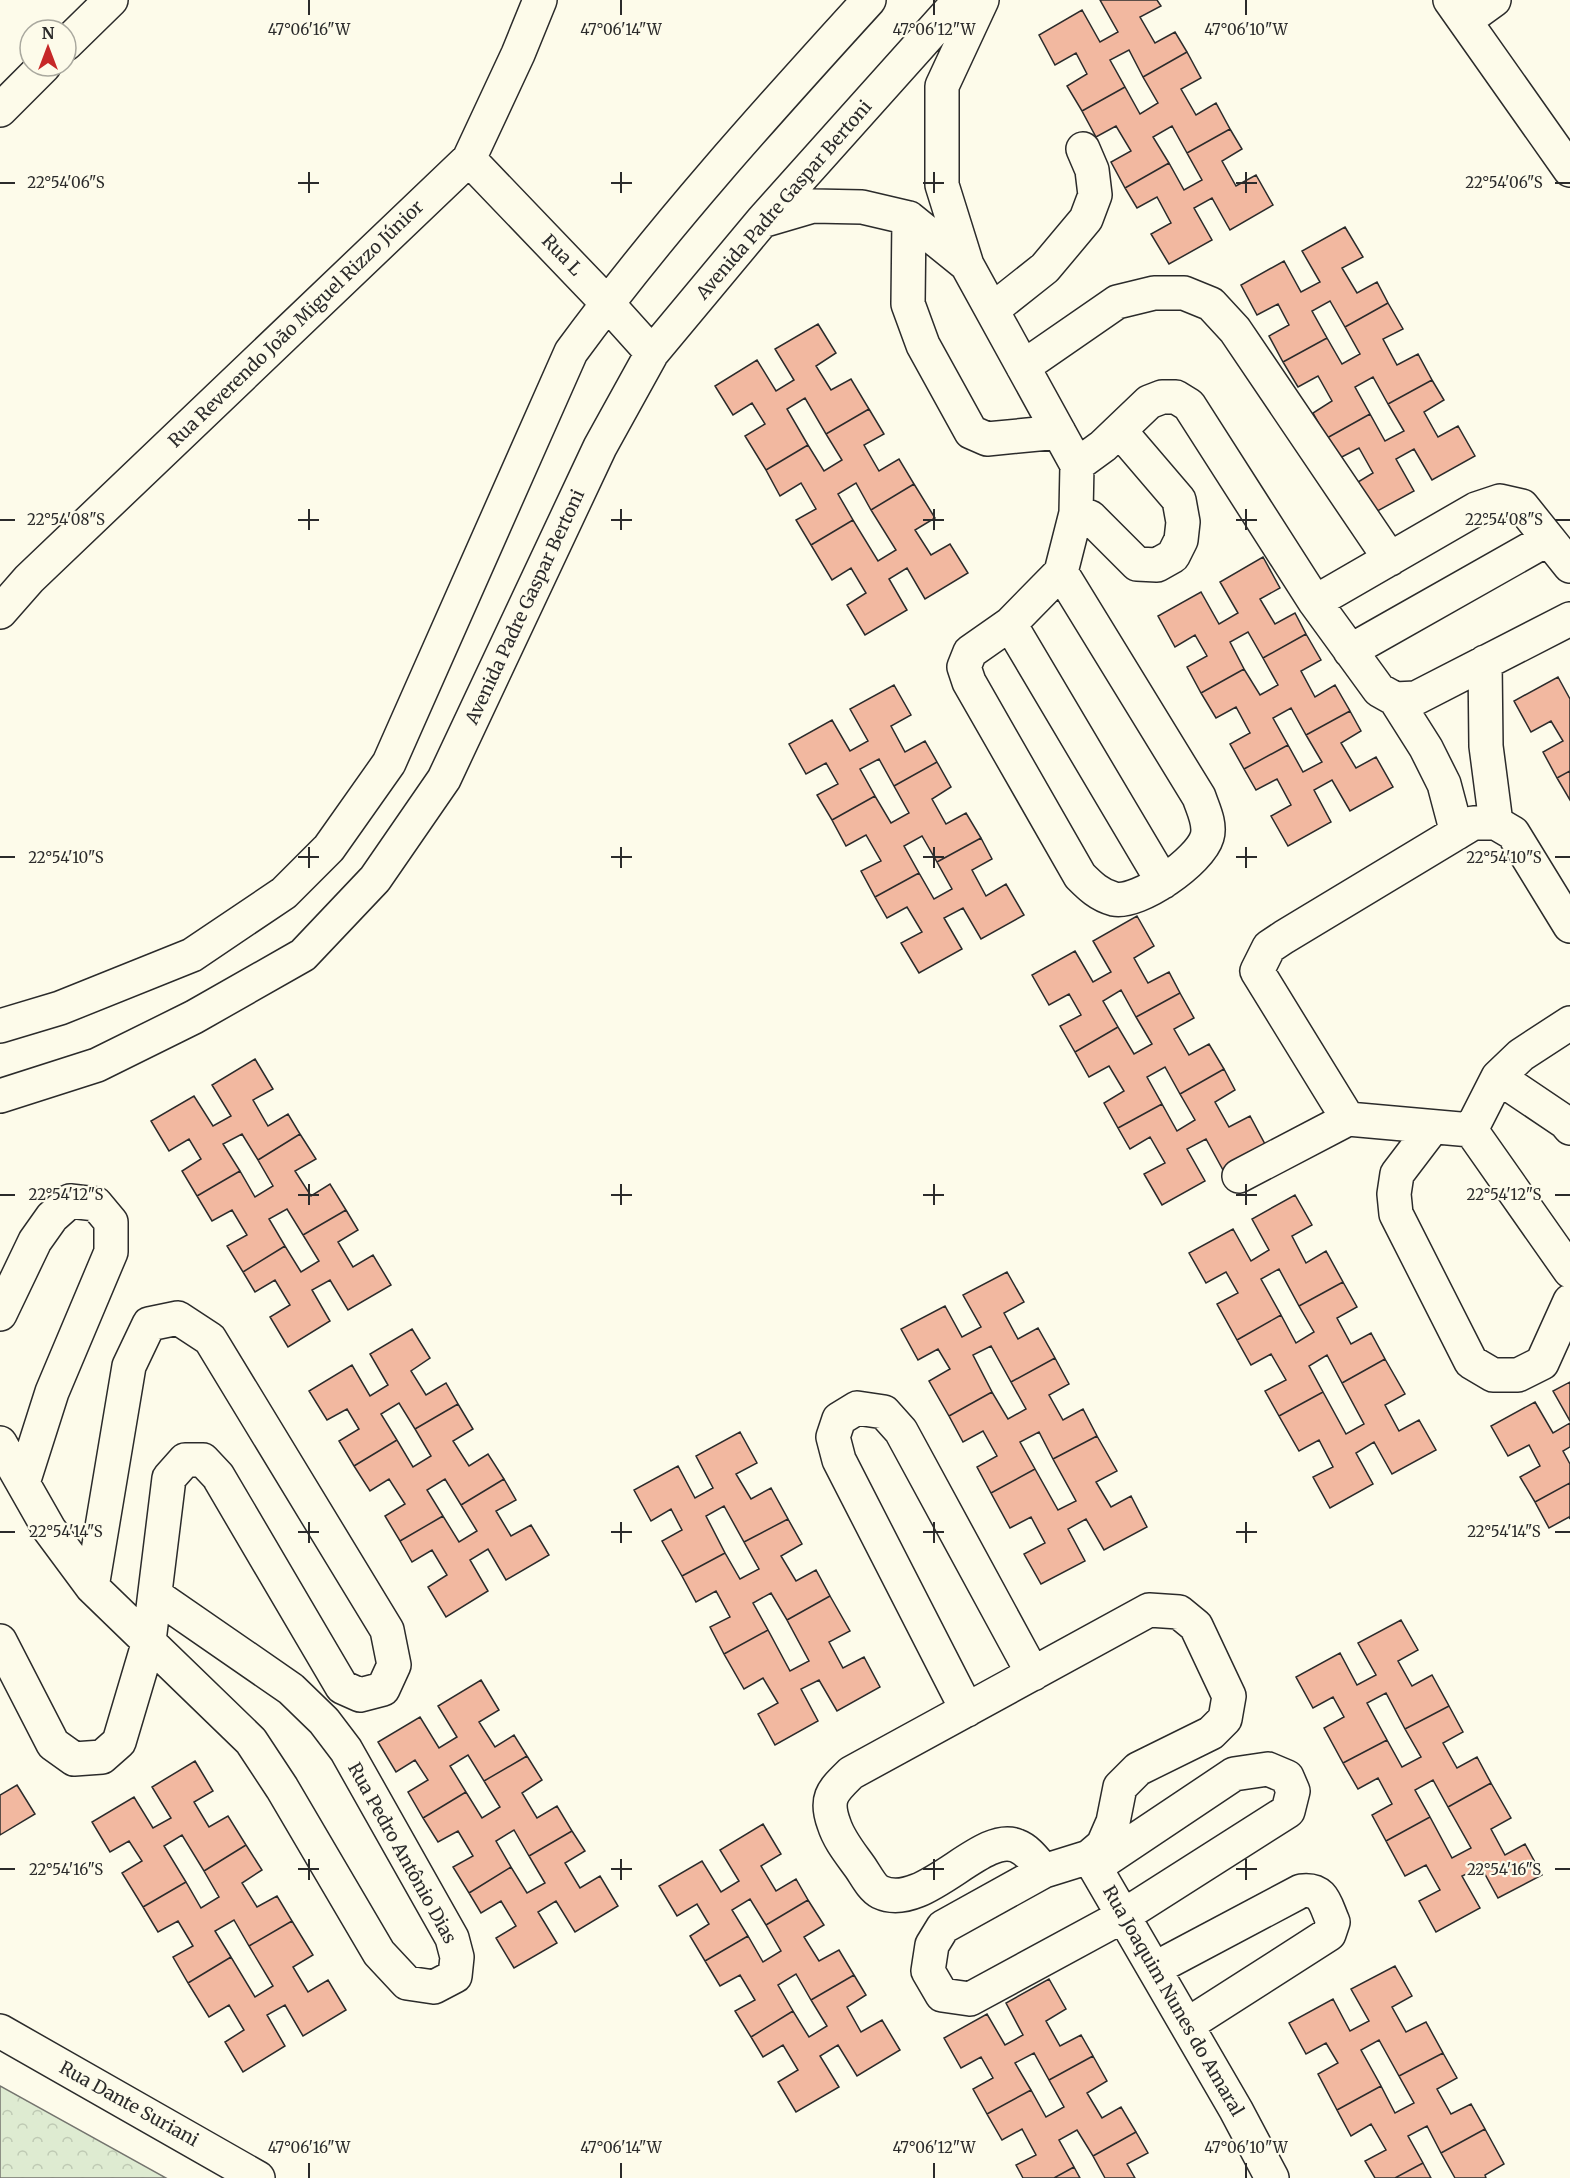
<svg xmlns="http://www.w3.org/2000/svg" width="1570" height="2178" viewBox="0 0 1570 2178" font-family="Merriweather,serif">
<defs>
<pattern id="park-crowns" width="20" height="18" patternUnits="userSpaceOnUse" patternTransform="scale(1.5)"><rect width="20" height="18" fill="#deebd1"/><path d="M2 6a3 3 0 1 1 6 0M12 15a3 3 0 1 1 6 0" fill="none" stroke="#bfcab4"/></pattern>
</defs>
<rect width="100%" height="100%" fill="#fdfbea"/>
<path fill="url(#park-crowns)" stroke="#74746e" stroke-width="1.5" d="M0 2086 166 2178H0Z"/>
<path fill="#f2b8a0" stroke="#2b2b2b" stroke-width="1.5" d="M1100 0H1157L1161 6 1140 17 1155 43 1175 32 1187 52 1143 77 1129 50 1110 60 1125 87 1082 111 1067 86 1087 74 1076 53 1055 65 1039 35 1082 10 1100 42 1118 32Z
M1187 52 1201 78 1181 89 1196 115 1216 103 1230 129 1187 153 1172 126 1153 137 1169 163 1125 188 1111 162 1131 151 1116 126 1096 137 1082 111 1125 87 1140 114 1158 103 1143 77Z
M1230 129 1242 149 1222 161 1236 186 1256 175 1273 205 1230 230 1212 198 1194 208 1212 240 1169 264 1151 234 1171 223 1157 197 1137 208 1125 188 1169 163 1184 190 1202 180 1187 153Z
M1345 227 1363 257 1342 268 1357 293 1377 282 1388 303 1345 327 1330 301 1312 311 1327 338 1283 362 1269 336 1289 325 1278 304 1257 315 1241 285 1284 261 1301 292 1320 282 1302 251Z
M1388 303 1403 329 1383 339 1397 365 1418 354 1432 380 1388 404 1373 377 1355 387 1370 414 1327 438 1313 413 1332 401 1318 376 1298 387 1283 362 1327 338 1342 364 1360 354 1345 327Z
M818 324 836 353 816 366 831 390 851 379 869 409 826 434 805 398 787 409 808 445 766 470 745 436 765 424 752 403 733 415 715 386 757 360 776 391 794 380 775 349Z
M1432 380 1444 400 1424 412 1438 437 1458 426 1475 456 1432 480 1414 449 1396 459 1414 491 1370 515 1353 485 1373 473 1359 448 1338 459 1327 438 1370 414 1385 441 1404 431 1388 404Z
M869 409 884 434 864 445 879 471 899 459 914 484 871 510 856 483 838 494 853 520 811 545 796 520 816 509 801 483 780 496 766 470 808 445 824 471 842 460 826 434Z
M914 484 935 518 915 530 931 555 950 544 968 573 925 599 907 568 889 579 907 610 865 635 847 605 866 593 851 568 832 580 811 545 853 520 878 561 896 550 871 510Z
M1263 557 1280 588 1260 599 1275 624 1295 613 1306 634 1263 658 1248 632 1230 642 1244 669 1201 693 1187 667 1207 656 1195 635 1175 647 1158 616 1201 592 1219 624 1238 613 1220 582Z
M1306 634 1321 660 1301 671 1315 697 1335 685 1350 711 1306 735 1291 708 1273 718 1288 745 1244 769 1230 744 1250 733 1236 707 1216 718 1201 693 1244 669 1260 695 1278 685 1263 658Z
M1558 677 1570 699V771L1557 778 1543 752 1563 741 1551 721 1531 732 1514 701Z
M894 685 911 715 891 726 905 752 925 741 937 762 894 786 879 759 860 769 875 796 832 820 817 795 838 784 826 763 806 774 789 744 832 720 850 751 868 741 850 709Z
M1350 711 1361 731 1341 743 1356 768 1376 757 1393 787 1350 811 1332 780 1314 790 1331 822 1288 846 1271 816 1291 805 1277 779 1256 790 1244 769 1288 745 1303 772 1322 762 1306 735Z
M937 762 951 787 932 799 946 824 966 813 981 838 937 862 922 836 904 846 919 873 875 897 861 871 881 861 866 835 846 846 832 820 875 796 891 823 909 813 894 786Z
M1570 771V800L1557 778Z
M981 838 992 859 972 870 986 896 1006 884 1024 915 981 939 963 908 944 918 962 949 919 973 901 943 922 932 907 907 887 918 875 897 919 873 934 899 952 889 937 862Z
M1137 916 1154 946 1134 958 1148 983 1169 972 1180 993 1136 1017 1121 990 1103 1001 1118 1027 1075 1052 1060 1026 1081 1015 1069 994 1049 1005 1032 975 1075 951 1093 982 1111 972 1093 941Z
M1180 993 1194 1018 1174 1029 1189 1055 1209 1044 1224 1069 1180 1094 1165 1067 1147 1077 1162 1104 1118 1128 1104 1103 1124 1091 1109 1066 1089 1077 1075 1052 1118 1027 1134 1054 1152 1044 1136 1017Z
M255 1059 273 1089 253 1100 268 1126 288 1114 300 1134 258 1160 242 1134 223 1144 240 1171 197 1196 182 1171 201 1159 189 1139 169 1151 151 1121 194 1096 213 1126 231 1116 212 1085Z
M1224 1069 1235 1090 1215 1102 1229 1127 1250 1116 1266 1146 1223 1170 1206 1139 1187 1149 1205 1181 1162 1205 1144 1174 1165 1163 1150 1137 1130 1149 1118 1128 1162 1104 1177 1131 1195 1120 1180 1094Z
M300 1134 316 1159 295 1171 311 1196 330 1184 346 1210 303 1235 287 1209 269 1219 285 1246 243 1272 227 1246 247 1235 232 1210 212 1221 197 1196 240 1171 255 1197 273 1186 258 1160Z
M1295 1195 1312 1225 1292 1236 1306 1263 1326 1251 1343 1282 1299 1306 1279 1269 1261 1279 1281 1315 1237 1340 1217 1304 1238 1293 1226 1272 1206 1283 1189 1253 1233 1229 1251 1261 1269 1250 1252 1219Z
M346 1210 358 1230 338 1242 353 1267 373 1255 391 1285 348 1310 330 1280 312 1290 330 1321 288 1347 270 1317 290 1305 275 1280 255 1292 243 1272 285 1246 301 1272 319 1261 303 1235Z
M1007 1272 1024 1302 1004 1313 1018 1339 1038 1328 1055 1358 1011 1382 991 1346 973 1355 992 1392 949 1416 929 1381 950 1369 938 1349 918 1360 901 1329 945 1306 962 1337 981 1327 963 1295Z
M1343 1282 1357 1307 1337 1318 1351 1344 1371 1333 1385 1359 1342 1383 1327 1355 1309 1366 1323 1392 1279 1416 1265 1391 1286 1380 1271 1354 1251 1365 1237 1340 1281 1315 1296 1343 1314 1332 1299 1306Z
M412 1329 430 1358 411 1371 426 1395 446 1383 458 1404 415 1429 399 1403 381 1414 397 1440 354 1466 339 1441 359 1429 347 1409 327 1420 309 1391 352 1365 370 1396 388 1385 370 1354Z
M1055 1358 1069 1384 1049 1395 1063 1420 1083 1409 1097 1436 1053 1459 1039 1432 1020 1442 1035 1469 991 1493 977 1467 997 1456 983 1431 963 1442 949 1416 992 1392 1008 1419 1026 1409 1011 1382Z
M1385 1359 1405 1394 1385 1405 1399 1431 1419 1420 1436 1450 1392 1474 1374 1442 1356 1453 1373 1484 1330 1508 1313 1477 1333 1467 1319 1440 1299 1451 1279 1416 1323 1392 1346 1434 1364 1424 1342 1383Z
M1570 1382V1421L1553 1391Z
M1535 1402 1553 1433 1570 1423V1447L1563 1451 1570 1464V1483L1535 1502 1520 1477 1540 1466 1529 1445 1508 1456 1491 1426Z
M458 1404 473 1429 453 1441 469 1466 488 1454 504 1479 461 1505 445 1479 427 1490 443 1516 400 1541 385 1516 405 1504 389 1479 370 1491 354 1466 397 1440 413 1467 431 1456 415 1429Z
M740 1432 757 1463 736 1474 751 1499 771 1488 788 1519 744 1542 724 1506 706 1516 725 1553 682 1576 662 1541 682 1530 671 1509 651 1521 634 1490 678 1466 695 1498 713 1488 696 1456Z
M1097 1436 1117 1471 1096 1482 1111 1507 1131 1496 1147 1527 1104 1550 1086 1519 1068 1529 1085 1561 1041 1584 1024 1554 1045 1543 1031 1517 1010 1528 991 1493 1035 1469 1058 1510 1076 1501 1053 1459Z
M504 1479 516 1500 496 1511 511 1536 531 1525 549 1555 506 1580 488 1549 470 1560 488 1591 446 1617 428 1587 447 1575 432 1550 412 1562 400 1541 443 1516 459 1542 477 1531 461 1505Z
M1570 1483V1519L1569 1517 1549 1528 1535 1502Z
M788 1519 802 1544 781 1556 796 1581 816 1570 830 1596 787 1620 771 1593 753 1603 768 1630 724 1654 710 1627 730 1617 716 1591 696 1602 682 1576 725 1553 740 1579 759 1569 744 1542Z
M830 1596 850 1631 829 1642 843 1668 864 1657 880 1687 837 1711 819 1680 801 1689 818 1721 775 1745 758 1714 778 1703 763 1678 744 1689 724 1654 768 1630 790 1671 809 1661 787 1620Z
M1401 1620 1418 1650 1398 1661 1412 1686 1432 1675 1449 1706 1405 1729 1386 1693 1367 1703 1387 1740 1343 1763 1324 1728 1344 1717 1333 1697 1313 1708 1296 1677 1340 1653 1357 1685 1376 1675 1358 1643Z
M481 1680 499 1710 479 1722 495 1747 514 1735 527 1756 484 1781 468 1755 450 1766 466 1792 423 1818 408 1792 428 1780 415 1760 396 1772 378 1742 420 1717 439 1748 457 1737 438 1706Z
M1449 1706 1463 1732 1443 1743 1457 1768 1477 1757 1491 1783 1448 1807 1433 1780 1415 1790 1430 1817 1386 1841 1372 1815 1392 1804 1378 1778 1358 1789 1343 1763 1387 1740 1402 1767 1421 1757 1405 1729Z
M527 1756 542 1780 522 1793 537 1818 557 1806 572 1831 529 1856 514 1830 496 1841 511 1867 469 1893 453 1867 473 1856 458 1831 438 1842 423 1818 466 1792 482 1818 500 1807 484 1781Z
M195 1761 213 1791 194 1802 209 1827 228 1816 246 1845 204 1871 182 1835 164 1846 186 1882 143 1907 122 1873 142 1861 129 1841 110 1852 92 1822 134 1797 153 1828 171 1818 152 1787Z
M1491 1783 1511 1818 1491 1829 1505 1855 1525 1844 1542 1875 1498 1898 1481 1867 1462 1876 1480 1908 1436 1932 1419 1901 1440 1890 1426 1865 1405 1876 1386 1841 1430 1817 1452 1858 1471 1848 1448 1807Z
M17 1785 35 1814 0 1835V1795Z
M763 1824 781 1854 761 1866 776 1891 796 1879 808 1900 766 1925 750 1899 732 1910 748 1936 705 1961 690 1936 709 1924 697 1904 677 1916 659 1886 702 1861 721 1892 739 1881 720 1850Z
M572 1831 585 1851 565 1863 580 1888 600 1876 618 1906 575 1932 556 1901 538 1912 557 1943 514 1968 496 1938 516 1926 501 1901 481 1913 469 1893 511 1867 527 1893 545 1883 529 1856Z
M246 1845 262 1870 242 1883 257 1907 277 1896 292 1921 249 1946 234 1920 215 1931 231 1957 188 1983 173 1957 193 1946 178 1921 158 1932 143 1907 186 1882 201 1908 219 1897 204 1871Z
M808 1900 824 1925 804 1937 819 1961 839 1950 854 1975 811 2000 796 1974 778 1985 793 2011 751 2037 735 2011 755 2000 740 1975 720 1986 705 1961 748 1936 763 1962 781 1951 766 1925Z
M292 1921 313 1955 293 1967 308 1992 328 1980 346 2010 303 2036 285 2005 267 2015 285 2046 243 2072 225 2042 244 2030 229 2005 209 2017 188 1983 231 1957 255 1997 273 1986 249 1946Z
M1395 1966 1412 1996 1392 2007 1406 2032 1426 2022 1443 2053 1399 2076 1379 2040 1361 2050 1381 2086 1337 2110 1318 2074 1338 2063 1326 2043 1306 2054 1289 2023 1333 1999 1350 2031 1369 2021 1351 1989Z
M854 1975 866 1995 847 2007 861 2032 882 2020 900 2050 857 2076 838 2045 820 2056 839 2087 796 2112 778 2082 798 2070 783 2045 763 2057 751 2037 793 2011 809 2037 827 2026 811 2000Z
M1049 1979 1066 2009 1046 2021 1060 2046 1081 2035 1093 2056 1049 2080 1034 2053 1015 2063 1031 2090 987 2114 973 2089 993 2078 981 2057 961 2068 944 2038 987 2014 1005 2045 1023 2035 1006 2003Z
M1443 2053 1457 2078 1437 2089 1451 2114 1471 2104 1485 2129 1441 2153 1427 2126 1408 2136 1423 2163 1395 2178H1375L1365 2161 1386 2150 1371 2124 1351 2136 1337 2110 1381 2086 1395 2113 1414 2103 1399 2076Z
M1093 2056 1107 2081 1087 2093 1102 2118 1121 2107 1136 2132 1093 2156 1077 2130 1059 2140 1074 2167 1054 2178H1023L1016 2165 1036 2155 1022 2129 1002 2140 987 2114 1031 2090 1046 2117 1064 2107 1049 2080Z
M1485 2129 1504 2164 1485 2175 1486 2178H1455L1441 2153Z
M1136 2132 1148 2153 1127 2164 1135 2178H1105L1093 2156Z
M1423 2163 1431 2178H1395Z
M1074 2167 1080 2178H1054Z"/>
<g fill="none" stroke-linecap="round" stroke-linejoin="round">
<g stroke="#2b2b2b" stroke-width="36">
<path id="minor" d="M982 0 942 86V185L967 265 1077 465 1076 513 1061 572 1010 624 970 652 964 667 969 682 1080 876C1090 886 1099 895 1114 899 1139 904 1200 861 1207 837 1211 824 1203 809 1199 797L1061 572
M1450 0 1570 170
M1465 21 1494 0
M66 44 111 0
M0 110 44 66
M469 159 607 303 652 353
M909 218 908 304 923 345 971 432 987 439 1059 432
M762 221 813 206 862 207 909 218 967 265
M992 310 1045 268 1086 219 1095 195 1092 170 1083 149
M1023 367 1117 302 1154 293H1184L1211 304 1235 330 1390 559
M1077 465 1103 446 1149 402 1162 397H1176L1189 405 1315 602 1379 690 1395 699 1416 698 1570 619
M1076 513 1090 517 1137 564 1157 565 1173 556 1181 540 1183 522 1179 500 1120 431
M1315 602 1476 509 1500 501 1522 506 1570 566
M0 612 29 579 469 159 518 54 540 0
M1010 624 1163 882
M1350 651 1548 539
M1485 662 1486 746 1496 823
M1395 699 1426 748 1444 784 1457 833
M0 1026 60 1008 192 955 284 893 329 848 389 763 571 352C662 228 765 114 869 0
M1498 1077 1565 1122 1570 1128
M0 1096 97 1065 194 1017 303 955 375 879 444 779 600 447 652 353 762 221 960 0
M1432 1128 1397 1174 1394 1194 1396 1214 1471 1362 1493 1375H1518L1542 1363 1570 1301
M1471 1130 1348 1119 1257 971 1269 947 1284 937 1473 823H1496L1513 833 1570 926
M1471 1130 1570 1271
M1471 1130 1498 1077 1521 1055 1570 1023
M1239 1176 1348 1119
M0 1314 35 1241 52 1217 70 1201 96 1204 111 1222V1252L52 1392 23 1483
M0 1443 49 1529 92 1587 251 1741 282 1788 379 1953 407 1983 434 1987 455 1976 457 1957 452 1938 346 1750 324 1721 291 1689 155 1595
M0 1641 53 1744 74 1759 102 1757 119 1742 149 1641 169 1478 185 1460H203L218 1476 342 1687 360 1695 383 1689 394 1665 387 1630 210 1339 178 1318 149 1324 129 1366 92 1587
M967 1710 839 1460 833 1437 839 1419 857 1408 884 1412 901 1431 1033 1674
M1089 1857 1236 2110 1272 2178
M1044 1871C1036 1862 1028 1850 1017 1846 982 1830 924 1913 880 1892 872 1888 865 1874 860 1867 850 1853 839 1840 834 1824 824 1797 834 1790 851 1773L1149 1610 1179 1612 1196 1626 1229 1696 1225 1719 1211 1733 1138 1769 1120 1787 1113 1822 1103 1845 1089 1857 1044 1871 943 1927 932 1945 928 1971 942 1995 970 1999 1123 1916 1288 1811 1293 1791 1287 1777 1268 1769 1234 1774 1095 1867
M1154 1969 1301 1891C1324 1888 1325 1904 1333 1922L1329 1934 1187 2025
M0 2031 258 2178"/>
</g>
<use href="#minor" stroke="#fdfbea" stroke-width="33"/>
</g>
<path fill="none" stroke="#2b2b2b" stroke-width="2" d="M309 0V15M621 0V15M934 0V15M1246 0V15M309 172V193M621 172V193M934 172V193M1246 172V193M0 183H15M298 183H319M611 183H632M923 183H944M1236 183H1257M1555 183H1570M309 509V530M621 509V530M934 509V530M1246 509V530M0 520H15M298 520H319M611 520H632M923 520H944M1236 520H1257M1555 520H1570M309 847V868M621 847V868M934 847V868M1246 847V868M0 857H15M298 857H319M611 857H632M923 857H944M1236 857H1257M1555 857H1570M309 1184V1205M621 1184V1205M934 1184V1205M1246 1184V1205M0 1195H15M298 1195H319M611 1195H632M923 1195H944M1236 1195H1257M1555 1195H1570M309 1522V1543M621 1522V1543M934 1522V1543M1246 1522V1543M0 1532H15M298 1532H319M611 1532H632M923 1532H944M1236 1532H1257M1555 1532H1570M309 1859V1880M621 1859V1880M934 1859V1880M1246 1859V1880M0 1869H15M298 1869H319M611 1869H632M923 1869H944M1236 1869H1257M1555 1869H1570M309 2163V2178M621 2163V2178M934 2163V2178M1246 2163V2178"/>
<g text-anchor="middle" stroke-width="4.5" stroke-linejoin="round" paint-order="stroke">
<g font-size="18" fill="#2b2b2b" stroke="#fdfbea">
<text transform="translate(784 200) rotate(-49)" y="6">Avenida Padre Gaspar Bertoni</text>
<text transform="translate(562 255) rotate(46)" y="6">Rua L</text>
<text transform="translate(296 324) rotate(-44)" y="6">Rua Reverendo João Miguel Rizzo Júnior</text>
<text transform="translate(525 607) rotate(-65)" y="6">Avenida Padre Gaspar Bertoni</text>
<text transform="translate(402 1853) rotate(61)" y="6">Rua Pedro Antônio Dias</text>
<text transform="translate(1173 2001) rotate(60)" y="6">Rua Joaquim Nunes do Amaral</text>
<text transform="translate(129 2104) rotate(29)" y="6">Rua Dante Suriani</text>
</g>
</g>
<g font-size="15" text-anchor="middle" fill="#2b2b2b" stroke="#fdfbea" stroke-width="4.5" stroke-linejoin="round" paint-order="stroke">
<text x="309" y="35">47°06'16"W</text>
<text x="621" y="35">47°06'14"W</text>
<text x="934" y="35">47°06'12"W</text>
<text x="1246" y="35">47°06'10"W</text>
<text x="66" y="188">22°54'06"S</text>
<text x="1504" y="188">22°54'06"S</text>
<text x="66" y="525">22°54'08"S</text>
<text x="1504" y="525">22°54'08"S</text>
<text x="66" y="863">22°54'10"S</text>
<text x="1504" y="863">22°54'10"S</text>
<text x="66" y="1200">22°54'12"S</text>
<text x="1504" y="1200">22°54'12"S</text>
<text x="66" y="1537">22°54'14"S</text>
<text x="1504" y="1537">22°54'14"S</text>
<text x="66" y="1875">22°54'16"S</text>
<text x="1504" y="1875">22°54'16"S</text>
<text x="309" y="2153">47°06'16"W</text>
<text x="621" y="2153">47°06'14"W</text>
<text x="934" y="2153">47°06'12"W</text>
<text x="1246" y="2153">47°06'10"W</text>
</g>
<g transform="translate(48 48)"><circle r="28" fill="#fdfbea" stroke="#a9a89e" stroke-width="1.5"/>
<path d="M0-4.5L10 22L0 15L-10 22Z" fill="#c62828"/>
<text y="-9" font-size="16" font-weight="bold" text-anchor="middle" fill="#2b2b2b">N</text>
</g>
</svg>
